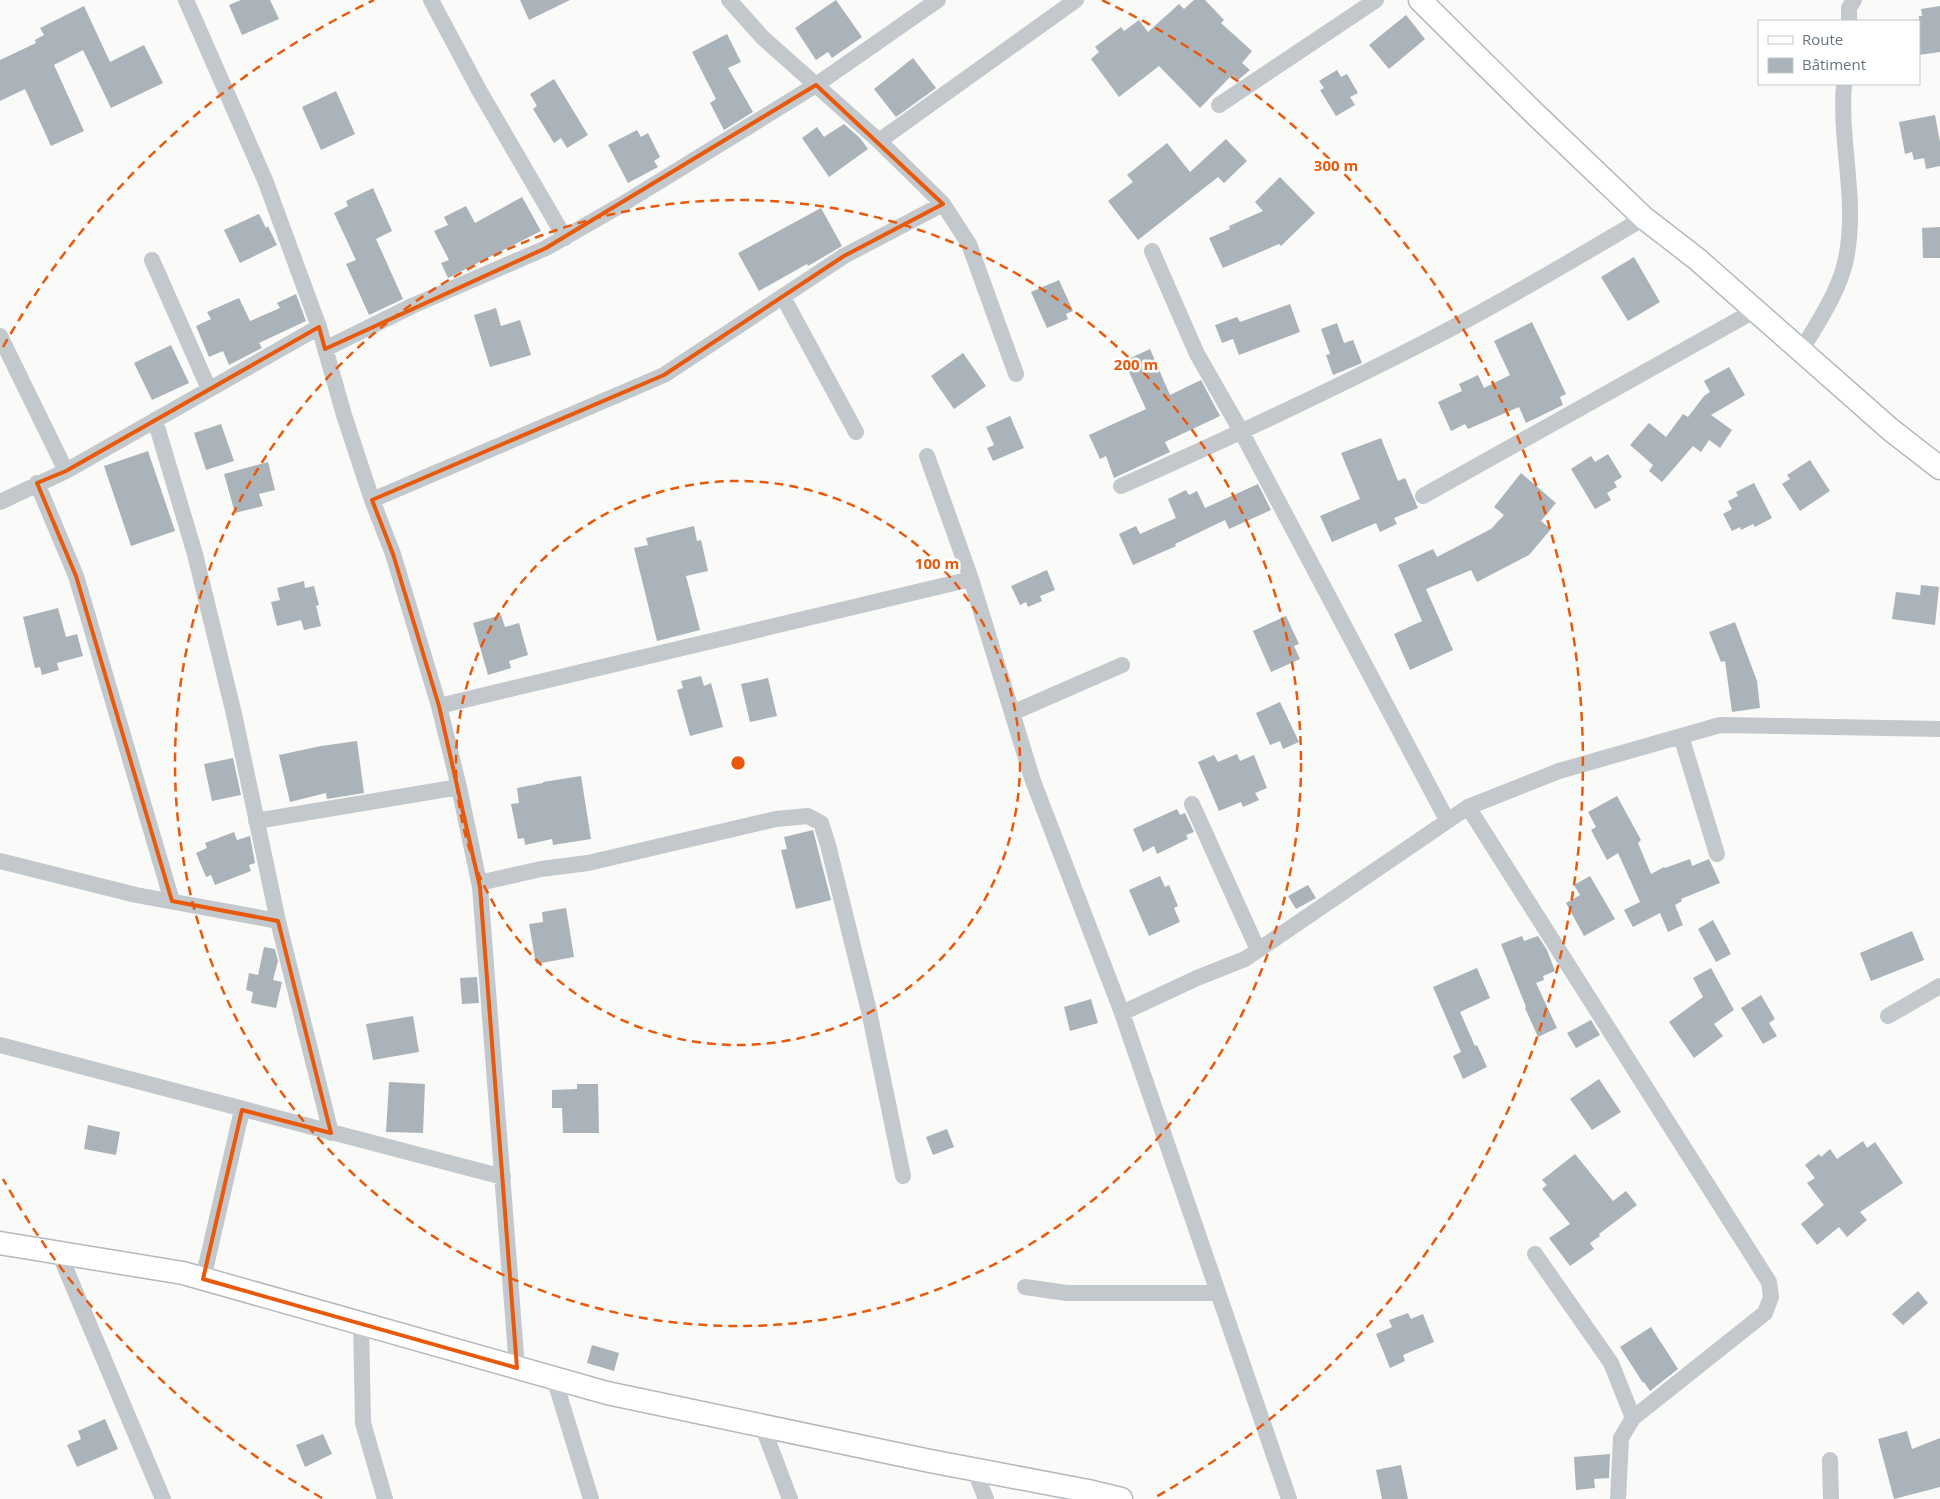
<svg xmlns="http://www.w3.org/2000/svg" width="1940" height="1499" viewBox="0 0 1940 1499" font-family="'Open Sans',sans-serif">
<rect width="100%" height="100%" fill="#fafaf8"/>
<path fill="#aab3b9" d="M241 0H270L279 19 242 35 229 5Z
M520 0H570L529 20Z
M836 0 862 37 832 58 828 52 816 60 795 28Z
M1194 0H1205L1224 20 1221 23 1252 51 1242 63 1250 70 1238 80 1232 75 1200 108 1159 66 1119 97 1091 59 1099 52 1095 47 1121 27 1124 31 1139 20 1148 32 1179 4 1184 9Z
M84 6 110 62 144 45 163 83 111 108 83 50 54 65 84 131 51 146 25 89 0 101V60L36 43 35 40 44 35 40 28Z
M1940 6V52L1919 55V16H1922L1921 9Z
M1406 15 1425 39 1389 69 1369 45Z
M727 34 741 62 728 68 753 112 724 130 710 103 716 99 692 52Z
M913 58 936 88 896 117 874 89Z
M1337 70 1341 77 1347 74 1358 93 1350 97 1355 105 1336 116 1320 90 1324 88 1319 81Z
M554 79 588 135 567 148 561 138 554 143 533 109 537 106 530 94Z
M336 91 355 134 321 150 302 107Z
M1935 115 1940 142V166L1926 169 1924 158 1914 160 1912 152 1905 154 1899 122Z
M844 124 860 138 868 149 829 177 802 138 817 127 824 137Z
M637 130 641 137 648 133 660 157 654 161 658 167 628 183 608 145Z
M1226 139 1247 161 1224 183 1218 177 1138 240 1108 201 1133 182 1127 175 1167 143 1190 172Z
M1280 177 1315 213 1281 246 1279 244 1223 268 1209 238 1230 229 1229 226 1263 211 1255 202Z
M373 188 392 231 376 239 403 299 369 315 346 264 356 260 334 213 348 206 346 201Z
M522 197 541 231 448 278 441 263 449 260 434 231 448 225 444 217 466 206 475 223Z
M821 208 842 246 808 266 807 264 759 291 738 253Z
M259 214 266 228 268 226 277 245 240 263 224 230Z
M1940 227V258H1923L1922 228Z
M1634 257 1660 302 1628 321 1601 277Z
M1059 280 1073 311 1066 314 1068 319 1047 328 1031 292Z
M296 294 306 321 259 343 262 348 229 365 223 351 209 357 196 326 211 319 207 312 239 298 250 321 280 308 277 303Z
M1290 304 1300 332 1239 355 1233 339 1222 343 1215 325 1237 317 1240 322Z
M496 308 501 326 520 320 531 355 490 367 474 315Z
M1532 322 1566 394 1560 397 1563 405 1526 423 1519 407 1468 429 1465 424 1451 431 1438 402 1462 391 1459 384 1478 375 1484 388 1510 375 1494 341Z
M1337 323 1344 343 1353 340 1362 363 1333 375 1326 355 1330 354 1321 329Z
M171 345 189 383 152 400 134 363Z
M1150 349 1170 395 1201 380 1220 416 1165 442 1170 452 1114 478 1106 456 1100 459 1089 435 1146 409 1124 361Z
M963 353 986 386 954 409 931 376Z
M1729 367 1745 395 1711 415 1732 430 1720 448 1709 440 1701 452 1693 446 1662 482 1649 471 1653 465 1630 445 1649 423 1666 437 1683 414 1688 417 1704 396 1710 392 1704 381Z
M1010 416 1024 448 993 461 987 448 994 445 986 427Z
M221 424 234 461 206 470 194 433Z
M1381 438 1398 481 1405 478 1418 508 1394 518 1397 524 1380 532 1376 523 1332 542 1320 516 1360 499 1341 453Z
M148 451 175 531 131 546 104 466Z
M1608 454 1622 477 1614 482 1617 487 1607 493 1611 500 1595 509 1571 469 1591 456 1595 462Z
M1810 460 1830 491 1800 511 1782 484 1790 479 1787 475Z
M268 462 275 490 259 494 263 506 235 513 224 474Z
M1521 473 1556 503 1541 521 1551 529 1529 555 1477 582 1471 570 1426 589 1453 650 1410 670 1394 634 1422 621 1398 565 1433 549 1437 557 1491 529 1504 515 1494 507Z
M1754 483 1772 518 1755 527 1753 524 1741 530 1740 527 1732 531 1723 514 1732 509 1728 501 1738 496 1736 492Z
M1258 484 1271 510 1229 529 1225 520 1175 544 1176 546 1133 565 1119 534 1136 526 1140 534 1176 518 1168 499 1186 490 1189 495 1197 491 1205 508Z
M694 526 697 541 701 540 708 571 686 576 700 630 657 641 634 548 648 545 646 538Z
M1047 570 1055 590 1040 596 1042 601 1028 607 1026 602 1020 605 1011 586Z
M304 581 305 588 314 586 319 605 316 606 321 626 304 630 301 620 277 626 271 602 280 600 277 588Z
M1921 585 1939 587 1935 625 1892 619 1896 592 1920 595Z
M58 608 66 637 77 634 83 656 57 663 59 670 42 675 40 667 35 668 23 617Z
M501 615 505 627 519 623 528 655 509 661 511 668 488 675 473 623Z
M1286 616 1299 644 1294 646 1300 659 1271 672 1253 631Z
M1735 622 1757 681 1760 708 1732 712 1725 661 1721 662 1709 632Z
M701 676 704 686 711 683 723 727 690 736 677 690 683 688 681 681Z
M768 678 777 716 750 722 741 684Z
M1280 702 1299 742 1283 749 1280 741 1270 745 1256 713Z
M357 741 364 793 327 799 326 793 290 802 279 755 321 746Z
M1237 754 1240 761 1254 755 1267 788 1255 793 1259 800 1243 807 1241 802 1219 811 1198 762 1214 755 1218 762Z
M233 758 241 795 212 801 204 764Z
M581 776 591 839 553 845 552 839 525 845 524 838 518 839 511 804 519 803 517 788 543 783V782Z
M1617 796 1641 840 1638 843 1651 874 1664 867 1665 868 1690 859 1692 866 1709 859 1720 883 1681 899 1682 901 1675 905 1683 925 1668 932 1660 913 1633 927 1624 910 1640 902 1618 853 1607 860 1591 830 1596 827 1588 812Z
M1177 809 1180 815 1185 813 1194 832 1186 835 1188 839 1157 854 1154 846 1143 852 1133 829Z
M813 830 831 900 796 909 781 850 787 849 784 837Z
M234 832 237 840 250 836 255 863 249 865 251 871 215 885 211 875 206 877 196 853 207 848 205 843Z
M1160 876 1165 887 1169 885 1178 906 1174 908 1180 922 1149 936 1129 890Z
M1590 876 1615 919 1584 936 1566 903 1580 895 1574 885Z
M1308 885 1316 898 1296 909 1288 896Z
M566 908 574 957 536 964 529 924 543 922 542 912Z
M1713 920 1731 954 1716 962 1698 929Z
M1912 931 1924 960 1871 981 1860 953Z
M1522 936 1524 941 1538 936 1547 950 1555 971 1543 976 1544 980 1536 983 1557 1028 1538 1037 1525 1008 1526 1007 1501 944Z
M264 947 275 949 278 961 273 980 282 982 276 1008 251 1003 253 992 246 990 249 973 258 975Z
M1477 968 1490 998 1460 1012 1475 1046 1477 1045 1487 1067 1463 1079 1453 1056 1461 1052 1433 987Z
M1711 968 1734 1010 1714 1024 1723 1036 1694 1058 1669 1022 1703 997 1693 978Z
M477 977 479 1003 462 1004 460 978Z
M1761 995 1775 1019 1769 1023 1777 1036 1763 1044 1741 1008Z
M1091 999 1098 1023 1070 1031 1064 1007Z
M413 1016 419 1052 373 1060 366 1024Z
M1591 1020 1600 1035 1576 1048 1567 1033Z
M1599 1079 1621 1112 1592 1130 1570 1099Z
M389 1082 425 1084 423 1133 386 1132Z
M577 1084H598L599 1133H563L562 1108H552V1090L577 1089Z
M88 1125 120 1132 116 1155 84 1149Z
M947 1129 954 1147 933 1155 926 1137Z
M1863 1141 1867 1148 1875 1142 1903 1183 1860 1212 1867 1220 1847 1237 1839 1227 1817 1245 1801 1224 1824 1205 1807 1183 1815 1178 1805 1165 1819 1154 1821 1157 1830 1149 1837 1159Z
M1575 1154 1613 1201 1626 1191 1637 1205 1599 1234 1600 1236 1590 1243 1594 1249 1570 1266 1549 1238 1570 1224 1542 1189 1547 1185 1542 1180Z
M1918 1291 1928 1303 1903 1325 1892 1314Z
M1408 1313 1411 1319 1423 1314 1434 1342 1403 1355 1405 1361 1390 1368 1376 1334 1392 1327 1389 1320Z
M1651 1327 1678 1369 1650 1391 1644 1382 1643 1383 1620 1347Z
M592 1345 619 1353 614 1371 587 1363Z
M105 1419 118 1449 77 1467 67 1445 81 1439 78 1431Z
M1907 1431 1912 1449 1940 1438V1487L1894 1499 1878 1439Z
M323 1434 332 1454 305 1467 296 1445Z
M1610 1454 1609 1478 1594 1479 1595 1488 1576 1490 1574 1457Z
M1401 1465 1408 1499H1382L1376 1470Z"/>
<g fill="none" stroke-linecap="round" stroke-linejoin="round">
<g stroke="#b3babf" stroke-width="25">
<path id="secondary" d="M1420 0 1533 112 1644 218 1697 259 1891 430 1940 468
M0 1243 183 1273 607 1393 930 1461 1088 1491 1121 1499"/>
</g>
<path stroke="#c3c8cc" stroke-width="16" d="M186 0 265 180 319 327 344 415 372 500 393 554 439 706 459 787 480 887 517 1368
M431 0 479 90 565 238
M729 0 763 38 879 141
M1849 21V8L1854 0
M1219 105 1376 0
M1152 251 1197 354 1241 431 1447 820
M152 260 209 389
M783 297 856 432
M0 336 66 471
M325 349 412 306 546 248 621 205 816 85 938 0
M1801 351C1818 322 1839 292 1846 259 1858 200 1839 142 1844 84
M1016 374 969 244 943 204 879 141 1076 0
M155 420 195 554 234 714 278 921 331 1133
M927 456 971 579 1033 781 1122 1013 1289 1499
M37 483 76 576 172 901
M1121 486C1225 440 1328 392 1429 340 1502 302 1573 260 1644 218
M1423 496 1754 311
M372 500 664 375 844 256 943 204
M0 502 66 471 319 327
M439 706 971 579
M1012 713 1122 665
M1681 736 1717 854
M1192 804 1258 950
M1468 807 1769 1282 1771 1297 1765 1313 1633 1418 1621 1438 1618 1499
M256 821 459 787
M0 861 136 895 278 921
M479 883 541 869 588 863 776 819 808 816 821 823 828 845 869 1011 903 1176
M1122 1013 1197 978 1245 959 1468 807 1559 771 1720 725 1940 729
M1888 1016 1940 986
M0 1045 503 1177
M59 1253 163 1499
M1535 1254 1611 1363 1633 1418
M203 1279 242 1110
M1025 1287 1067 1293H1218
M361 1323 363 1423 385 1499
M554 1378 591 1499
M762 1425 790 1499
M1830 1460 1831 1499
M974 1469 986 1499"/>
<use href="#secondary" stroke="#fff" stroke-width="22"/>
</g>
<path fill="none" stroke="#e8590c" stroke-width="4" stroke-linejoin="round" d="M816 85 943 204 844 256 664 375 372 500 393 554 439 706 480 887 517 1368 203 1279 242 1110 331 1133 278 921 172 901 76 576 37 483 66 471 319 327 325 349 546 248Z"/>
<g fill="none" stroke="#e8590c" stroke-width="2.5" stroke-dasharray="9 6">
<circle cx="738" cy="763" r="282"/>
<circle cx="738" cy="763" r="563"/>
<path d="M322 1498A845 845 0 0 1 3 1179M3 347A845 845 0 0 1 374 0M1102 0A845 845 0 0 1 1154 1498"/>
</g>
<circle cx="738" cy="763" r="8" fill="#e8590c" stroke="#fff" stroke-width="2.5"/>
<g font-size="15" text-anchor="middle" font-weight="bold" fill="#e8590c" stroke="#fff" stroke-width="5" stroke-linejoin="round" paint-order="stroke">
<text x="1336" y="171">300 m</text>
<text x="1136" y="370">200 m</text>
<text x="937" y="569">100 m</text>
</g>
<rect x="1758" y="20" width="162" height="65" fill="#ffffff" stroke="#c1c8cd"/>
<rect x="1768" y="36" width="25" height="8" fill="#ffffff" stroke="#c1c8cd"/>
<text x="1802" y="45" font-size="15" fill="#657683">Route</text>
<rect x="1768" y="58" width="25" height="15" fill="#aab3b9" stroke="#c1c8cd"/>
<text x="1802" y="70" font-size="15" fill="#657683">Bâtiment</text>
</svg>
